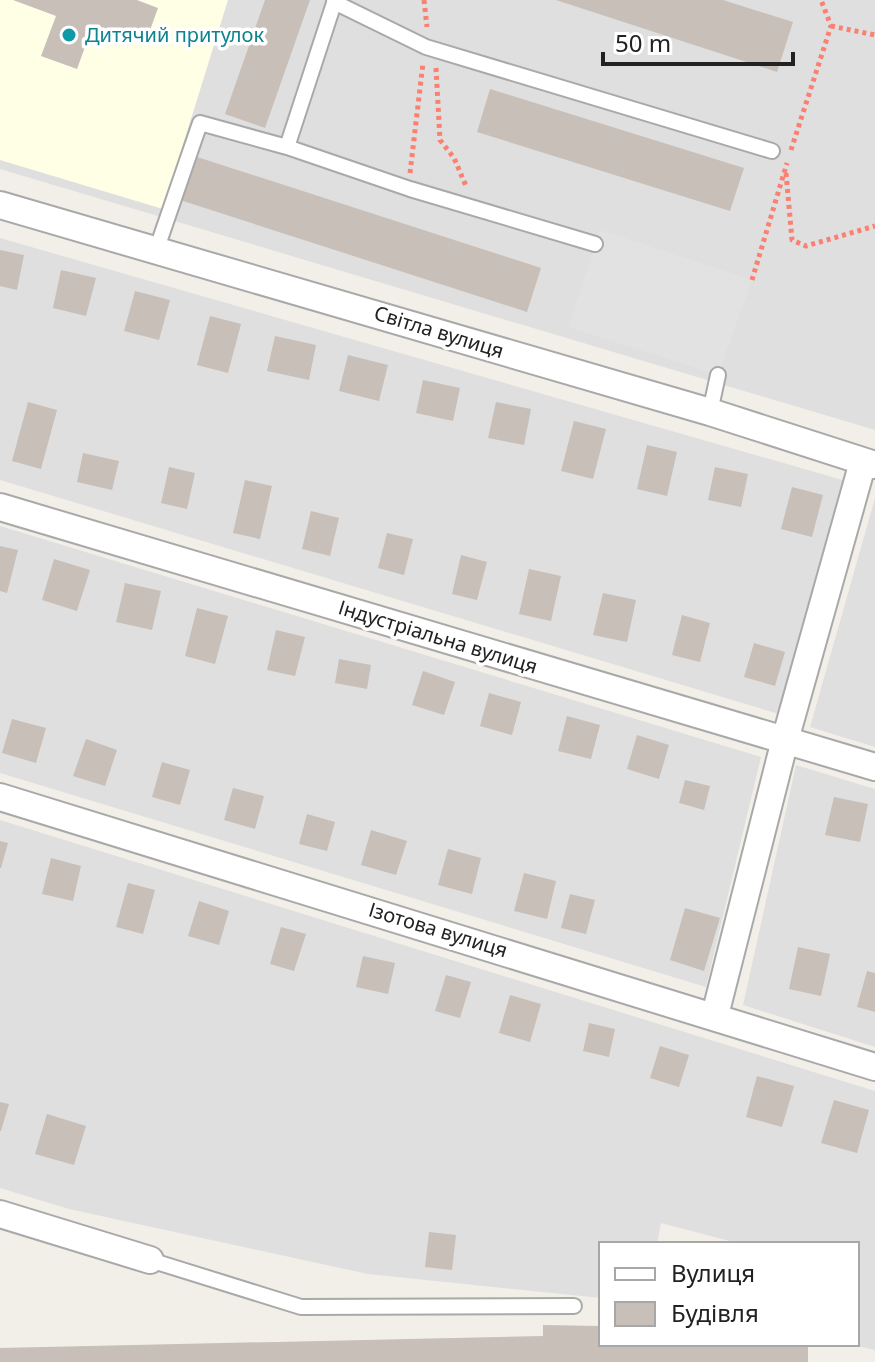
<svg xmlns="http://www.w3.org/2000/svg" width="875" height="1362" viewBox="0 0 875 1362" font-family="'Noto Sans',sans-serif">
<rect width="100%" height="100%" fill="#f2efe9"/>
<path fill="#e0dfdf" d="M0 0H875V430L0 169Z
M0 238 846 481 779 714 0 480Z
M875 498V747L810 727Z
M0 526 761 757 706 987 0 773Z
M796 765 875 789V1047L743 1005Z
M0 820 875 1091V1350L849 1344H857V1244H741L661 1223 657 1244H601V1298L368 1274 69 1209 0 1188Z"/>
<path fill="#ffffe5" d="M0 0H228L163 209 0 160Z"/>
<path fill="#e2e2e2" d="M600 230 752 280 718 375 568 327Z"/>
<path fill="#c7bfb8" d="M13 0H137L158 8 145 44 93 25 77 69 41 56 56 16Z
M265 0H310L265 128 225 114Z
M556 0H723L793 22 777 72Z
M490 89 744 168 730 211 477 132Z
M194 156 541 268 527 312 180 200Z
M0 250 24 255 17 290 0 286Z
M61 270 96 278 86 316 53 308Z
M135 291 170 300 159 340 124 331Z
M210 316 241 324 228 373 197 365Z
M275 336 316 345 309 380 267 371Z
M348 355 388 365 379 401 339 391Z
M423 380 460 388 453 421 416 413Z
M28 402 57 410 41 469 12 461Z
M496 402 531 409 524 445 488 438Z
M574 421 606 429 593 479 561 471Z
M647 445 677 452 667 496 637 489Z
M83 453 119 461 112 490 77 482Z
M169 467 195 473 187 509 161 503Z
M715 467 748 474 741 507 708 500Z
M245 480 272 486 260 539 233 533Z
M792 487 823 495 812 537 781 529Z
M311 511 339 518 330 556 302 549Z
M387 533 413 539 404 575 378 568Z
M0 546 18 550 7 593 0 591Z
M461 555 487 562 477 600 452 594Z
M54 559 90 570 77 611 42 600Z
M529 569 561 576 551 621 519 614Z
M125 583 161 591 152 630 116 622Z
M603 593 636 600 627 642 593 635Z
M197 608 228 616 215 664 185 656Z
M682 615 710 623 700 662 672 655Z
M276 630 305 637 295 676 267 670Z
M754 643 785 652 775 686 744 677Z
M339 659 371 665 367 689 335 683Z
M423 671 455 682 444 715 412 705Z
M489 693 521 702 512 735 480 726Z
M567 716 600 725 591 759 558 751Z
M12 719 46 728 36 763 2 753Z
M637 735 669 745 659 779 627 769Z
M86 739 117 750 105 786 73 776Z
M162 762 190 770 180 805 152 797Z
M685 780 710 786 704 810 679 803Z
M233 788 264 796 255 829 224 820Z
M834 797 868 804 860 842 825 835Z
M307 814 335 822 327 851 299 844Z
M371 830 407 841 396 875 361 865Z
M0 841 8 843 1 868H0Z
M448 849 481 858 472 894 438 885Z
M51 858 81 866 73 901 42 894Z
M524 873 556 881 547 919 514 911Z
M128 883 155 890 143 934 116 927Z
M570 894 595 900 586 934 561 928Z
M199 901 229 911 219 945 188 936Z
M685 908 720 918 704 971 670 960Z
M281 927 306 934 294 971 270 964Z
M798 947 830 954 821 996 789 989Z
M363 956 395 963 388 994 356 987Z
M867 971 875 973V1012L857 1007Z
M446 975 471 982 460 1018 435 1011Z
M510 995 541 1004 530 1042 499 1033Z
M589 1023 615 1029 609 1057 583 1051Z
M660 1046 689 1055 679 1087 650 1078Z
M757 1076 794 1086 782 1127 746 1117Z
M834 1100 869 1110 857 1153 821 1143Z
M0 1102 9 1104 1 1131H0Z
M47 1114 86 1126 74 1165 35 1154Z
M429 1232 456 1235 452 1270 425 1267Z
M543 1325 601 1326V1344H808V1362H0V1348L543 1336Z"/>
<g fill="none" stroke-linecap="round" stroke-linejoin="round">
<g stroke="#a9a9a9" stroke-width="18">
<path id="lane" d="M334 2 426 47 772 151
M287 147 410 189 595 244
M157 248 200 123 287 147 335 0
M710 412 718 375
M150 1260 301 1307 574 1306"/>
</g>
<g stroke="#a9a9a9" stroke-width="30">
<path id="street" d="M0 205 710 412 875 465
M0 507 875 767
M0 797 875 1067
M715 1015 785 740 863 462
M0 1214 150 1260"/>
</g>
<path stroke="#fa8072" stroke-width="5" stroke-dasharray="4 4" stroke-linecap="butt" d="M424 0 427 27
M831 26 875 35
M436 68 440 140 454 158 466 186
M791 150 831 26 821 0
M410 173 423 63
M786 173 792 240 806 246 875 226
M752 280 787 163"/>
<use href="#lane" stroke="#fff" stroke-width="14"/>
<use href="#street" stroke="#fff" stroke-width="26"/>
</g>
<circle fill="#0f9aa8" stroke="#fff" stroke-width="3" cx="69" cy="35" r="8"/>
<g text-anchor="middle" stroke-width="7" stroke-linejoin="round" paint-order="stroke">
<g font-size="20" fill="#0d838f" stroke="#fff" text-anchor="start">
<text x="85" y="42">Дитячий притулок</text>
</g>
<g font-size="20" fill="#222" stroke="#fff">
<text transform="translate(439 332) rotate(17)" y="7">Світла вулиця</text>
<text transform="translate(438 637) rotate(17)" y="7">Індустріальна вулиця</text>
<text transform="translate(438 930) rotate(17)" y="7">Ізотова вулиця</text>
</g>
</g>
<rect x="599" y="1242" width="260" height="104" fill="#ffffff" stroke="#a7a7a7" stroke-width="2"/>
<rect x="615" y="1268" width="40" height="12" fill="#ffffff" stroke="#a7a7a7" stroke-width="2"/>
<text x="671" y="1282" font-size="24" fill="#222222">Вулиця</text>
<rect x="615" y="1302" width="40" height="24" fill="#c7bfb8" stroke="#a7a7a7" stroke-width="2"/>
<text x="671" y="1322" font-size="24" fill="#222222">Будівля</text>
<path d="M603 52v12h190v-12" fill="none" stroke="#222222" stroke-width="4"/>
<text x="615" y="52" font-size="24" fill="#222222" stroke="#ffffff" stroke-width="6" paint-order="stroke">50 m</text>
</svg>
